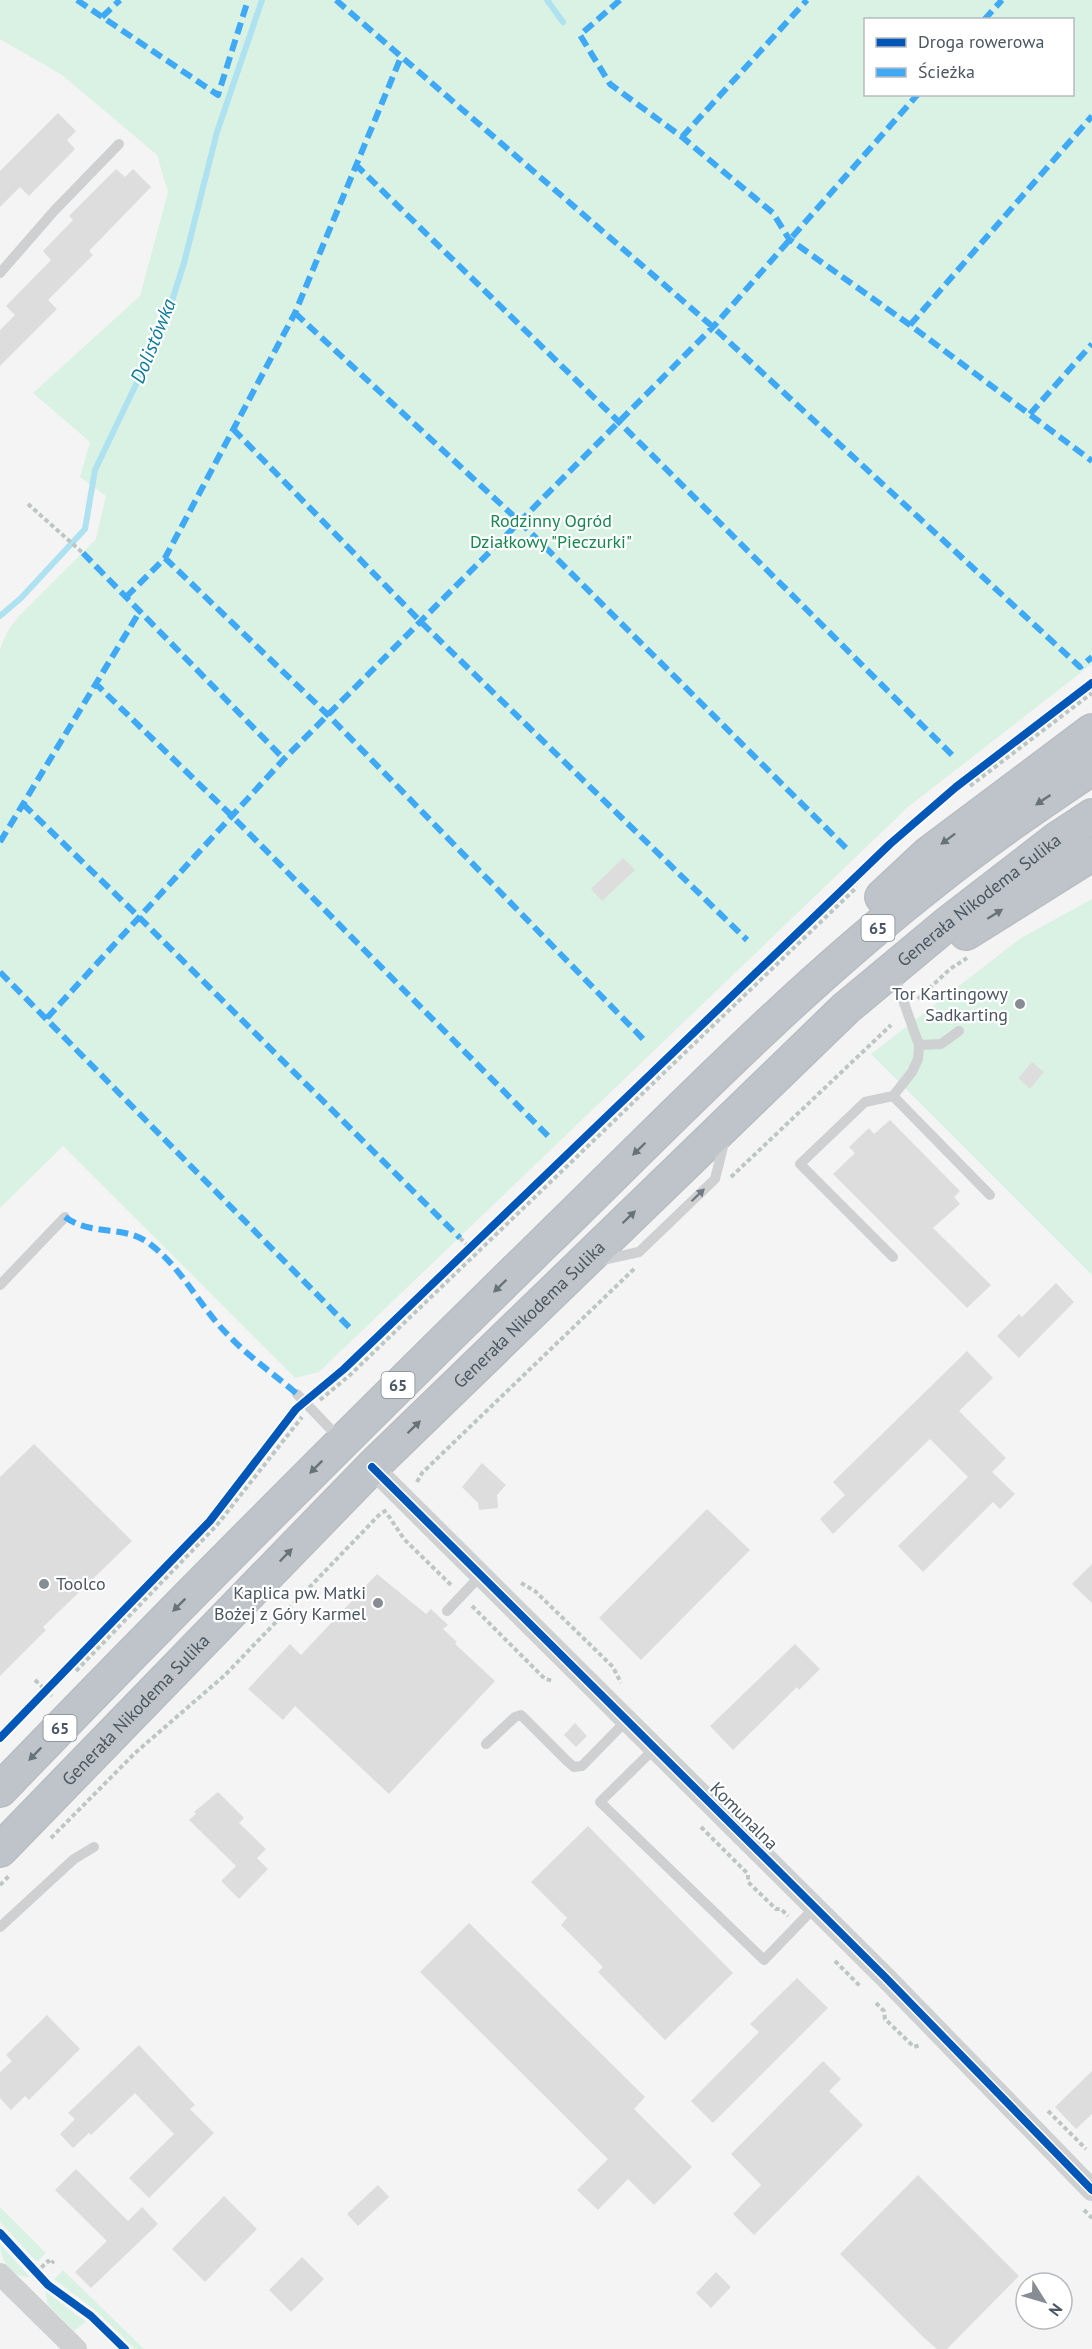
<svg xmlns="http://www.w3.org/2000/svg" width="1092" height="2349" viewBox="0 0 1092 2349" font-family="'PT Sans',sans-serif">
<rect width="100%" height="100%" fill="#f4f4f4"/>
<path fill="#d9f2e3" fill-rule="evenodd" d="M0 0H1092V664L908 807 319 1372 295 1378 63 1146 0 1208V649L8 630 20 615 96 539 106 496 80 477 90 442 33 393 140 296 168 192 157 155 62 75 0 39ZM866 20H1072V94H866Z
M1092 899V1275L871 1054 1021 938Z
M0 2207 46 2253 37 2262 0 2222Z
M0 2244 30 2277C12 2279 0 2259 0 2244Z
M63 2270 144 2349H135L95 2310 54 2279Z
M45 2291 86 2322 74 2331 48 2305Z"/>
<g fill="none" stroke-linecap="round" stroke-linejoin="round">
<path stroke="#aee2f0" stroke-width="6" d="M547 0 563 22
M0 616 21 598 85 529 95 470 164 326 184 263 217 132 262 0"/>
</g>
<path fill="#ddddde" d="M58 113 76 131 67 140 75 149 29 196 20 187 0 207V171Z
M116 169 125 177 133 169 151 187 89 251 93 255 48 300 57 309 0 366V330L15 315 6 306 51 260 43 251 73 220 69 216Z
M623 858 635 870 602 901 591 889Z
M1032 1062 1044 1072 1030 1089 1018 1078Z
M890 1120 960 1191 954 1197 960 1204 933 1228 991 1285 967 1308 833 1174 855 1153 849 1147 869 1128 874 1134Z
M1056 1283 1074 1302 1019 1358 997 1336 1019 1314 1022 1317Z
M967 1351 993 1378 959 1411 1006 1458 992 1472 1015 1494 1000 1509 993 1502 923 1572 898 1546 968 1477 930 1439 833 1534 820 1519 845 1495 833 1482Z
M34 1444 132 1541 43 1627 46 1630 0 1676V1477Z
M482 1463 506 1485 497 1495 498 1508 479 1510 478 1503 462 1487Z
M707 1509 750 1550 641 1660 599 1618Z
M1092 1564V1603L1072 1584Z
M377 1574 426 1614 431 1609 448 1625 443 1629 457 1642 455 1644 495 1681 389 1794 295 1706 283 1720 248 1689 290 1644 301 1655Z
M795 1644 820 1669 799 1690 797 1687 733 1750 710 1726Z
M575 1723 587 1736 576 1747 564 1735Z
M218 1792 244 1818 239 1823 266 1849 257 1858 268 1869 239 1899 221 1881 236 1866 189 1820 196 1814 194 1812Z
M588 1826 733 1973 665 2040 598 1972 603 1967 561 1925 567 1918 531 1882Z
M469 1923 645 2097 634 2109 692 2167 654 2205 628 2179 598 2210 577 2190 608 2159 420 1972Z
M797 1978 828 2008 713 2123 691 2101 759 2032 750 2024Z
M47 2015 80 2049 29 2100 25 2096 11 2110 0 2098V2072L12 2061 6 2055Z
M139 2045 195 2105 190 2109 214 2133 149 2198 129 2178 174 2134 135 2093 91 2135 89 2133 73 2148 60 2134 75 2119 68 2113Z
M823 2061 841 2079 829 2091 863 2125 754 2235 733 2214 761 2185 731 2154Z
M1092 2071V2114L1076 2129 1055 2107Z
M76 2169 128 2221 142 2207 158 2224 91 2288 75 2272 107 2241 55 2190Z
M918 2175 1019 2276 947 2349H937L924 2338 840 2254Z
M378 2185 389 2197 358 2226 347 2214Z
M224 2196 257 2229 205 2282 172 2249Z
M302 2257 324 2279 291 2312 269 2290Z
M716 2272 731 2287 711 2308 696 2293Z"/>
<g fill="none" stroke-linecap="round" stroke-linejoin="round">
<g stroke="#b9bec3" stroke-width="36">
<g id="highway">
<path d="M882 897 928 854 1092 731"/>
<path d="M966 933 1092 854"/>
<path d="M0 1790C179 1604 362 1421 547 1240 672 1118 795 990 933 882 984 841 1038 804 1092 768"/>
<path id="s1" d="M0 1850 372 1467 846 1008 947 924 1057 839 1092 816"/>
</g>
</g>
<path stroke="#bcc7c4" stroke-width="4" stroke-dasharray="4.5 3" stroke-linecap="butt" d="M28 504 83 553
M970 786 1092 693
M918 999 950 969 967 958
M731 1177 891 1025
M460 1238 476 1254
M320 1400 350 1375 857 887
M417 1482 422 1473 634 1269
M388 1515 404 1539 453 1587
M521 1583 535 1591 613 1667 621 1683
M472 1606 545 1679 554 1681
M76 1671 217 1525 302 1417
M35 1680 52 1696
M701 1827 748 1874V1882L776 1909H781L788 1916
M51 1838 135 1753 225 1675 380 1514 387 1510
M0 1885 10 1875
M835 1961 861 1987
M876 2003 884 2011 885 2019 914 2047 920 2045
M1048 2111 1086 2149
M1084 2210 1092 2218
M36 2273 48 2261 50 2264 54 2261"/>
<path stroke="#ced0d2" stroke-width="10" d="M0 273 54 211 119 144
M919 1045 941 1044 959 1031
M893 1096 990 1195
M893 1257 800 1164 865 1102 893 1096 912 1072 918 1059 919 1045 898 986
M598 1261 639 1252 715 1179 725 1139
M0 1285 65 1217
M297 1394 341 1440
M447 1611 481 1575
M486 1744 515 1717 521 1715 567 1761 574 1767 582 1766 627 1720
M655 1748 600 1802 764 1960 815 1907
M0 1927 74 1859 94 1847"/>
<path stroke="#ced0d2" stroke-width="22" d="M372 1467 886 1978 1092 2190
M0 2274 76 2349"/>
<use href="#highway" stroke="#bec4c9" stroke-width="33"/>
<path stroke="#3fa9f5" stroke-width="6" stroke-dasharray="12 6" stroke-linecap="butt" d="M77 0 218 95 248 0
M336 0 713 327 1080 667 1092 657
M620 0 580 35 610 84 682 137 773 213 789 239 910 325 1092 461
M102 17 120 0
M984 20 1002 0
M682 137 807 0
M355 164 620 423 955 758
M295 313 520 522 847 849
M910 325 1092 116
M1030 414 1092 344
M233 429 421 622 747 940
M83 553 284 759
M165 558 328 715 647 1043
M126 597 165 558 295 313 401 57
M94 682 232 816 548 1136
M23 804 139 917 460 1238
M0 842 140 611
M0 972 350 1328
M47 1018 284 759 713 327 918 94
M65 1217C93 1237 124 1224 150 1244 182 1268 200 1307 228 1335 249 1357 274 1374 297 1394"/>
<g stroke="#fff" stroke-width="11">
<path id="cycleway" d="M372 1467 886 1978 1092 2190
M0 1738 210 1521 296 1409 344 1369 890 844 956 787 1092 683
M0 2233 48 2285 91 2316 125 2349"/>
</g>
<use href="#cycleway" stroke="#0057b8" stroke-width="8"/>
</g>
<defs><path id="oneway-solid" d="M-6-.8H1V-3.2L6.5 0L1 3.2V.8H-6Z" transform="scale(1.5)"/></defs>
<g fill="#67727b">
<use href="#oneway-solid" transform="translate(1043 800) rotate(146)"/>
<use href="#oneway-solid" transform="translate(948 839) rotate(143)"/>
<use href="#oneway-solid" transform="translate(995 914) rotate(-32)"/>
<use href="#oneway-solid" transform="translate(639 1149) rotate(136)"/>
<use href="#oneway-solid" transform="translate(629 1217) rotate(-44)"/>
<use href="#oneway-solid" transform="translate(500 1286) rotate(136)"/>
<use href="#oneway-solid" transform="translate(414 1427) rotate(-44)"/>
<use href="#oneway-solid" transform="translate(316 1467) rotate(135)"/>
<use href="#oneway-solid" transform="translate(286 1555) rotate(-46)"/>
<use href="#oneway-solid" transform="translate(179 1605) rotate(135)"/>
<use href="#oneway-solid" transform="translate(35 1754) rotate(134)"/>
</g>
<use fill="#727b83" href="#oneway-solid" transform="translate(698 1195) rotate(-44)"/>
<g fill="#868d94" stroke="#fff" stroke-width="2">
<circle cx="1020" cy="1004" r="6"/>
<circle cx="44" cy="1584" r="6"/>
<circle cx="378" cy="1603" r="6"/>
</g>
<g text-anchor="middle" stroke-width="4.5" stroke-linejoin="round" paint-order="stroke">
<g fill="#fff" stroke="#808990" stroke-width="1.5">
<rect x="861.5" y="915" width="33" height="26" rx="4.5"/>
<rect x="381.5" y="1372" width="33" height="26" rx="4.5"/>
<rect x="43.5" y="1715" width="33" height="26" rx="4.5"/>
</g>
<g font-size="16" font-weight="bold" fill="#4a5661">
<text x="878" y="934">65</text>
<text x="398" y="1391">65</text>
<text x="60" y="1734">65</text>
</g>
<g font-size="18" fill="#17864f" stroke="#fff">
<text x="551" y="527">Rodzinny Ogród<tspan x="551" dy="21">Działkowy "Pieczurki"</tspan></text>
</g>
<g font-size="18" fill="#4a5661" stroke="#fff">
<text dy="6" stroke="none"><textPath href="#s1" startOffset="1365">Generała Nikodema Sulika</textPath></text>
<text dy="6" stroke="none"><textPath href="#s1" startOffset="753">Generała Nikodema Sulika</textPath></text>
<text dy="6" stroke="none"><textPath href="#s1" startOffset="195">Generała Nikodema Sulika</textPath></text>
<text transform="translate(744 1816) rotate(45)" y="6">Komunalna</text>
</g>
<g font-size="18" fill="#4a5661" stroke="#fff" text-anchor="end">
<text x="1008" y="1000">Tor Kartingowy<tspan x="1008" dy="21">Sadkarting</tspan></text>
<text x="56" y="1590" text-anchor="start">Toolco</text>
<text x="366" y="1599">Kaplica pw. Matki<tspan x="366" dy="21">Bożej z Góry Karmel</tspan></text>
</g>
<g font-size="20" font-style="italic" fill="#0c7c9b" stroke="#fff">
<text transform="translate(153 341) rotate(-68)" y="7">Dolistówka</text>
</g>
</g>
<rect x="864" y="18" width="210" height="78" fill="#ffffff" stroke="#b7bbc0" stroke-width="1.5"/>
<rect x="876" y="38" width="30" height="9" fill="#0057b8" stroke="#b7bbc0" stroke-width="1.5"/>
<text x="918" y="48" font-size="18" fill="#4a5661">Droga rowerowa</text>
<rect x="876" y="68" width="30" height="9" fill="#3fa9f5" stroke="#b7bbc0" stroke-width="1.5"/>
<text x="918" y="78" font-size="18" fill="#4a5661">Ścieżka</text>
<g transform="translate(1044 2301) rotate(127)"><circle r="28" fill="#ffffff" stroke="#b7bbc0" stroke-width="1.5"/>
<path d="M0-4.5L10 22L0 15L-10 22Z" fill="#868d94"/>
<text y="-9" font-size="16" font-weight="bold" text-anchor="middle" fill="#4a5661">N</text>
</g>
</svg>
